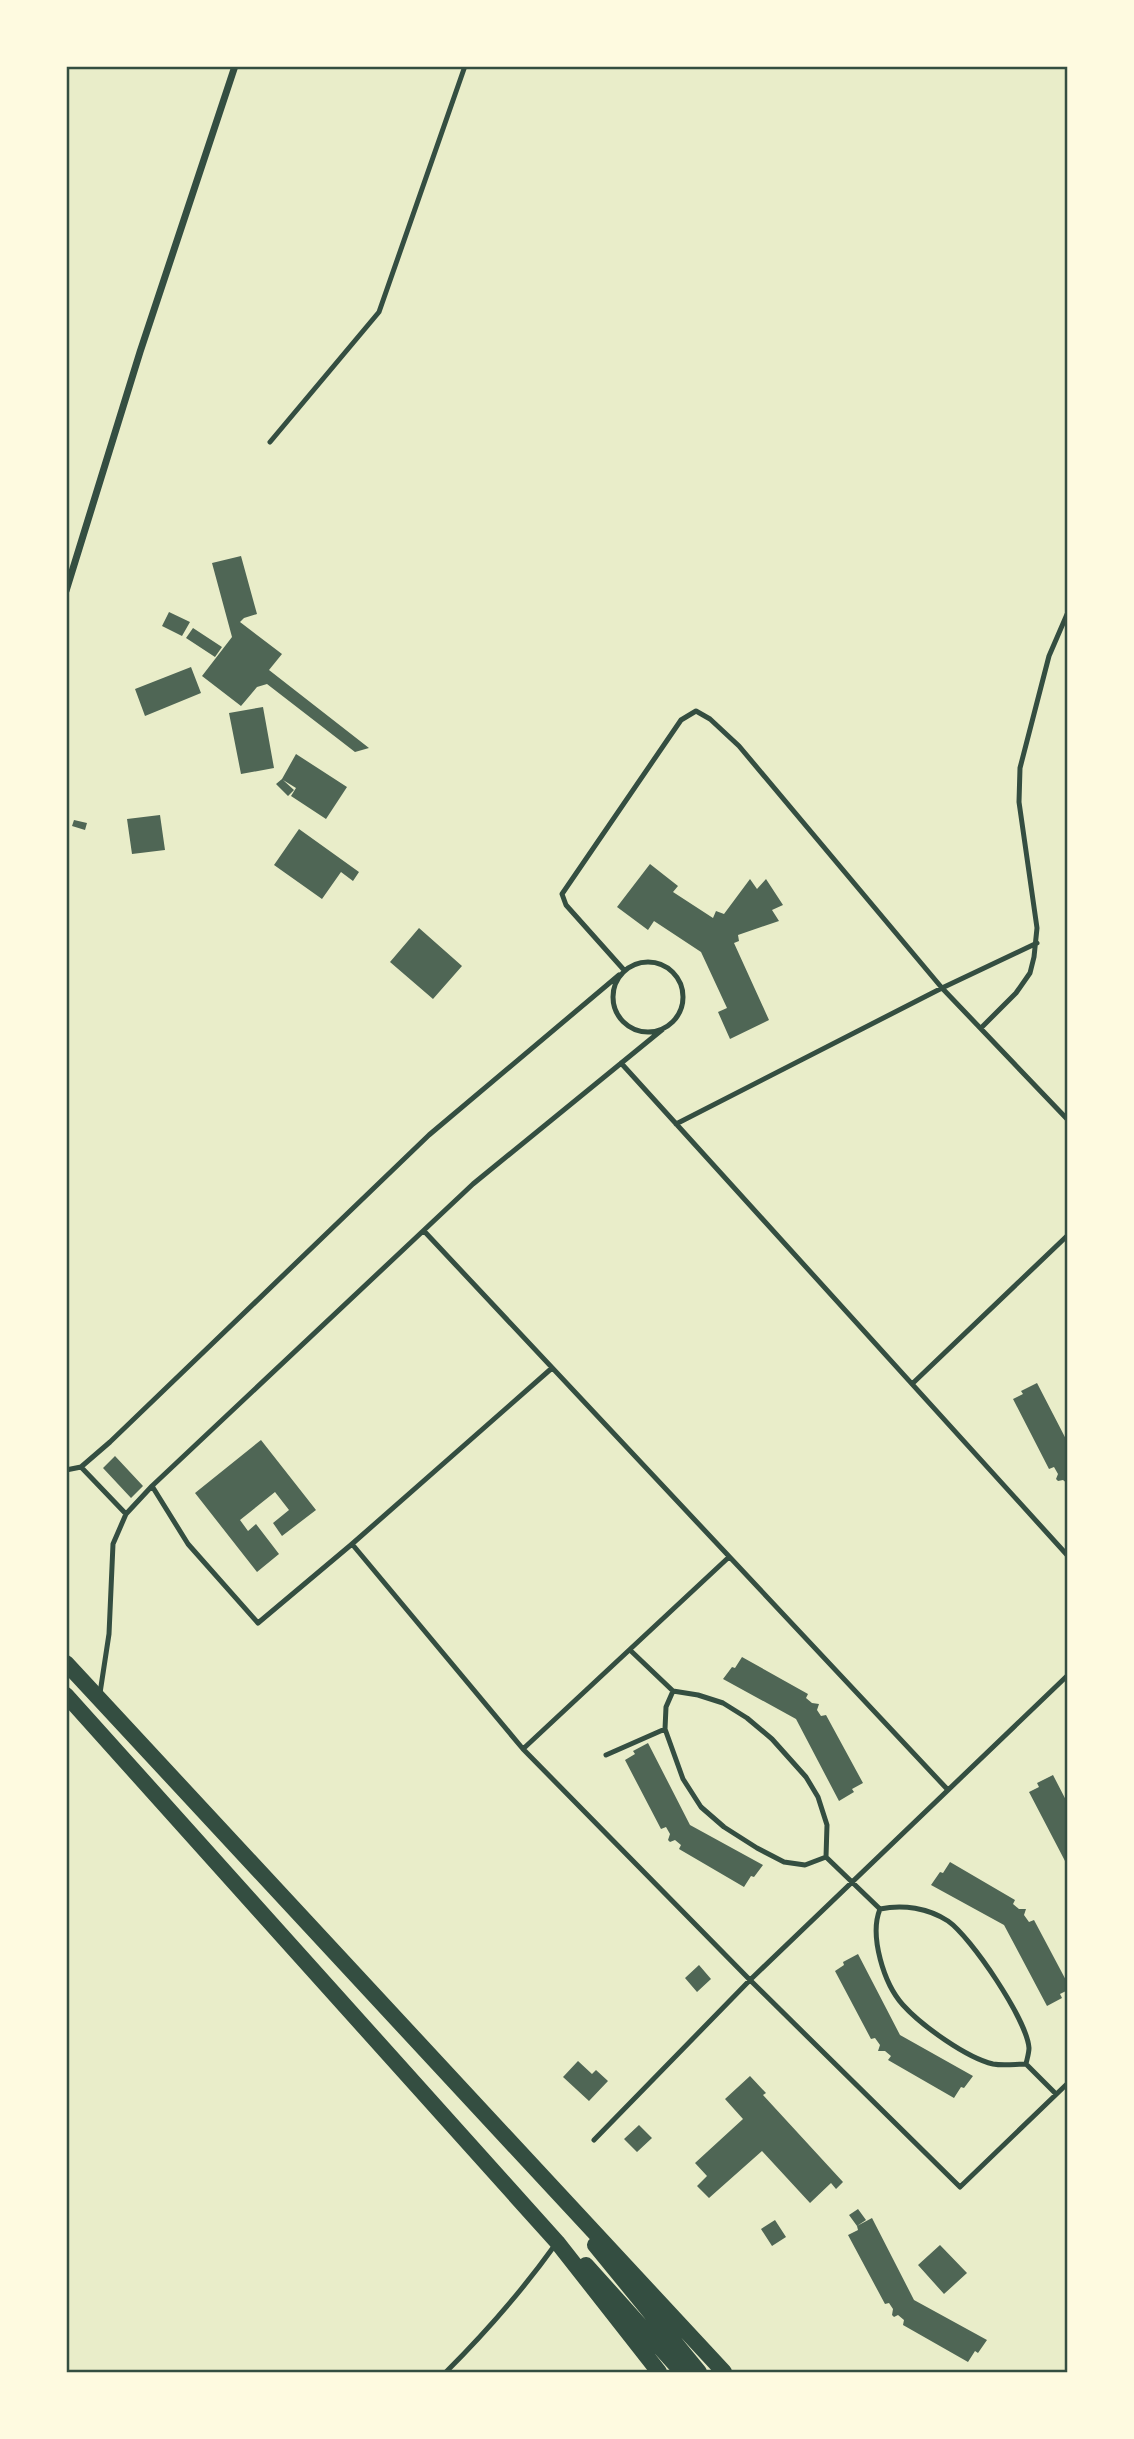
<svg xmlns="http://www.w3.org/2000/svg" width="1134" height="2439" viewBox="0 0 1134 2439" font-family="'Fira Sans Condensed',sans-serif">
<rect width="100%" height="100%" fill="#e9edc9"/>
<path fill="#4f6655" d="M241 556 257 614 244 618 240 622 282 654 269 670 369 748 355 752 267 684 257 687 241 706 202 676 232 637 212 563Z
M169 612 190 622 182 636 162 626Z
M193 628 222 647 215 657 186 638Z
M191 667 201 693 145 716 135 689Z
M263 707 274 768 241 774 229 713Z
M296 754 347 787 326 819 291 796 296 788 283 780 294 790 288 796 276 784 282 779Z
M160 815 165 850 132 854 127 819Z
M74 820 87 823 85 830 72 826Z
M299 829 359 872 353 881 341 872 322 899 274 865Z
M650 864 678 886 673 892 713 918 716 911 724 914 750 879 757 889 766 879 783 905 772 910 779 921 738 935 739 941 734 943 769 1020 730 1039 718 1012 727 1008 701 952 654 921 648 930 617 907Z
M419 928 462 966 433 999 390 962Z
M1037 1383 1068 1443V1484L1063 1480 1058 1481 1056 1479 1058 1474 1054 1467 1049 1469 1013 1399 1023 1394 1021 1391Z
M261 1440 316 1510 282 1536 273 1523 289 1510 275 1492 240 1520 248 1531 256 1524 279 1554 257 1572 195 1493Z
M115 1456 143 1486 131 1498 103 1468Z
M742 1657 808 1694 806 1698 812 1703 819 1704 817 1710 821 1716 826 1715 863 1783 852 1789 854 1792 839 1801 796 1719 723 1679 732 1667 735 1668Z
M648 1743 690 1825 763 1865 754 1877 751 1876 744 1887 679 1849 681 1845 675 1840 670 1842 668 1840 670 1834 666 1827 661 1829 625 1760 635 1754 633 1751Z
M1053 1775 1068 1804V1860L1065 1861 1029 1792 1039 1787 1037 1783Z
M950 1862 1015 1900 1013 1904 1019 1909H1026L1024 1915 1029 1922 1034 1920 1068 1984V1990L1060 1994 1062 1998 1047 2006 1004 1925 931 1885 940 1872 943 1873Z
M858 1954 900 2035 973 2076 964 2088 961 2087 954 2098 888 2060 891 2056 885 2051H878L880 2045 875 2038 871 2039 835 1971 844 1965 843 1962Z
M699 1965 711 1979 697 1992 685 1978Z
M578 2061 592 2074 596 2070 608 2081 589 2101 563 2077Z
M750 2076 766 2093 763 2095 843 2182 836 2189 831 2183 810 2203 762 2151 709 2198 697 2186 707 2176 695 2163 743 2119 725 2099Z
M639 2125 652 2138 637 2152 624 2139Z
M858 2209 866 2220 857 2226 849 2215Z
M872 2218 914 2300 987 2340 978 2353 975 2351 968 2362 903 2325 904 2320 898 2315 894 2317 892 2315 893 2309 889 2303 885 2304 848 2235 858 2230 857 2226Z
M775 2220 786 2237 772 2246 761 2229Z
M940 2245 967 2273 944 2294 918 2265Z"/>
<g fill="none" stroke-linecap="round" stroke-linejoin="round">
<path stroke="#344e41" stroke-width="5" d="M270 442 379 312 465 66
M613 997a35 35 0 1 1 70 0a35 35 0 1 1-70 0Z
M624 970 566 905 562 894 681 720 696 711 710 719 739 746 942 988 1068 1120
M981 1028 1016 993 1030 973 1034 957 1037 928 1019 802 1020 768 1049 656 1068 612
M621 1063 1068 1556
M676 1124 942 988 1037 943
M424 1231 948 1790
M912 1384 1068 1235
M81 1467 126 1514
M66 1470 81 1467 110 1442 429 1135 619 975
M152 1486 188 1544 258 1623 352 1544 523 1749 750 1980 960 2187 1068 2083
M352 1544 552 1368
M630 1650 673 1691 698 1695 723 1703 747 1718 772 1739 806 1777 818 1797 827 1825 826 1857 805 1865 784 1862 757 1848 724 1827 701 1807 683 1779 665 1729 666 1707 673 1691
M100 1693 109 1634 113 1544 126 1514 152 1486 473 1184 663 1029
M523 1749 729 1557
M606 1755 665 1729
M826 1857 880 1909
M1026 2064C1027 2059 1029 2053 1029 2048 1027 2020 971 1937 948 1921 928 1908 903 1904 880 1909 869 1936 884 1984 903 2005 922 2026 967 2058 993 2064 1004 2066 1016 2064 1026 2064L1056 2094
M594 2140 750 1980 1068 1675
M446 2372C486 2332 522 2291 555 2245"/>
<path stroke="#344e41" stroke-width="7" d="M66 591 140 352 235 66"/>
<path stroke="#344e41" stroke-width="16" d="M66 1663 724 2372
M66 1695 557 2242 659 2372
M595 2245 699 2372
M586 2265 682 2372"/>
</g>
<rect width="1134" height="2439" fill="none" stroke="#fefae0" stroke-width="136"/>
<rect x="68" y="68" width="998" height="2303" fill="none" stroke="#344e41" stroke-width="2.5"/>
</svg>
